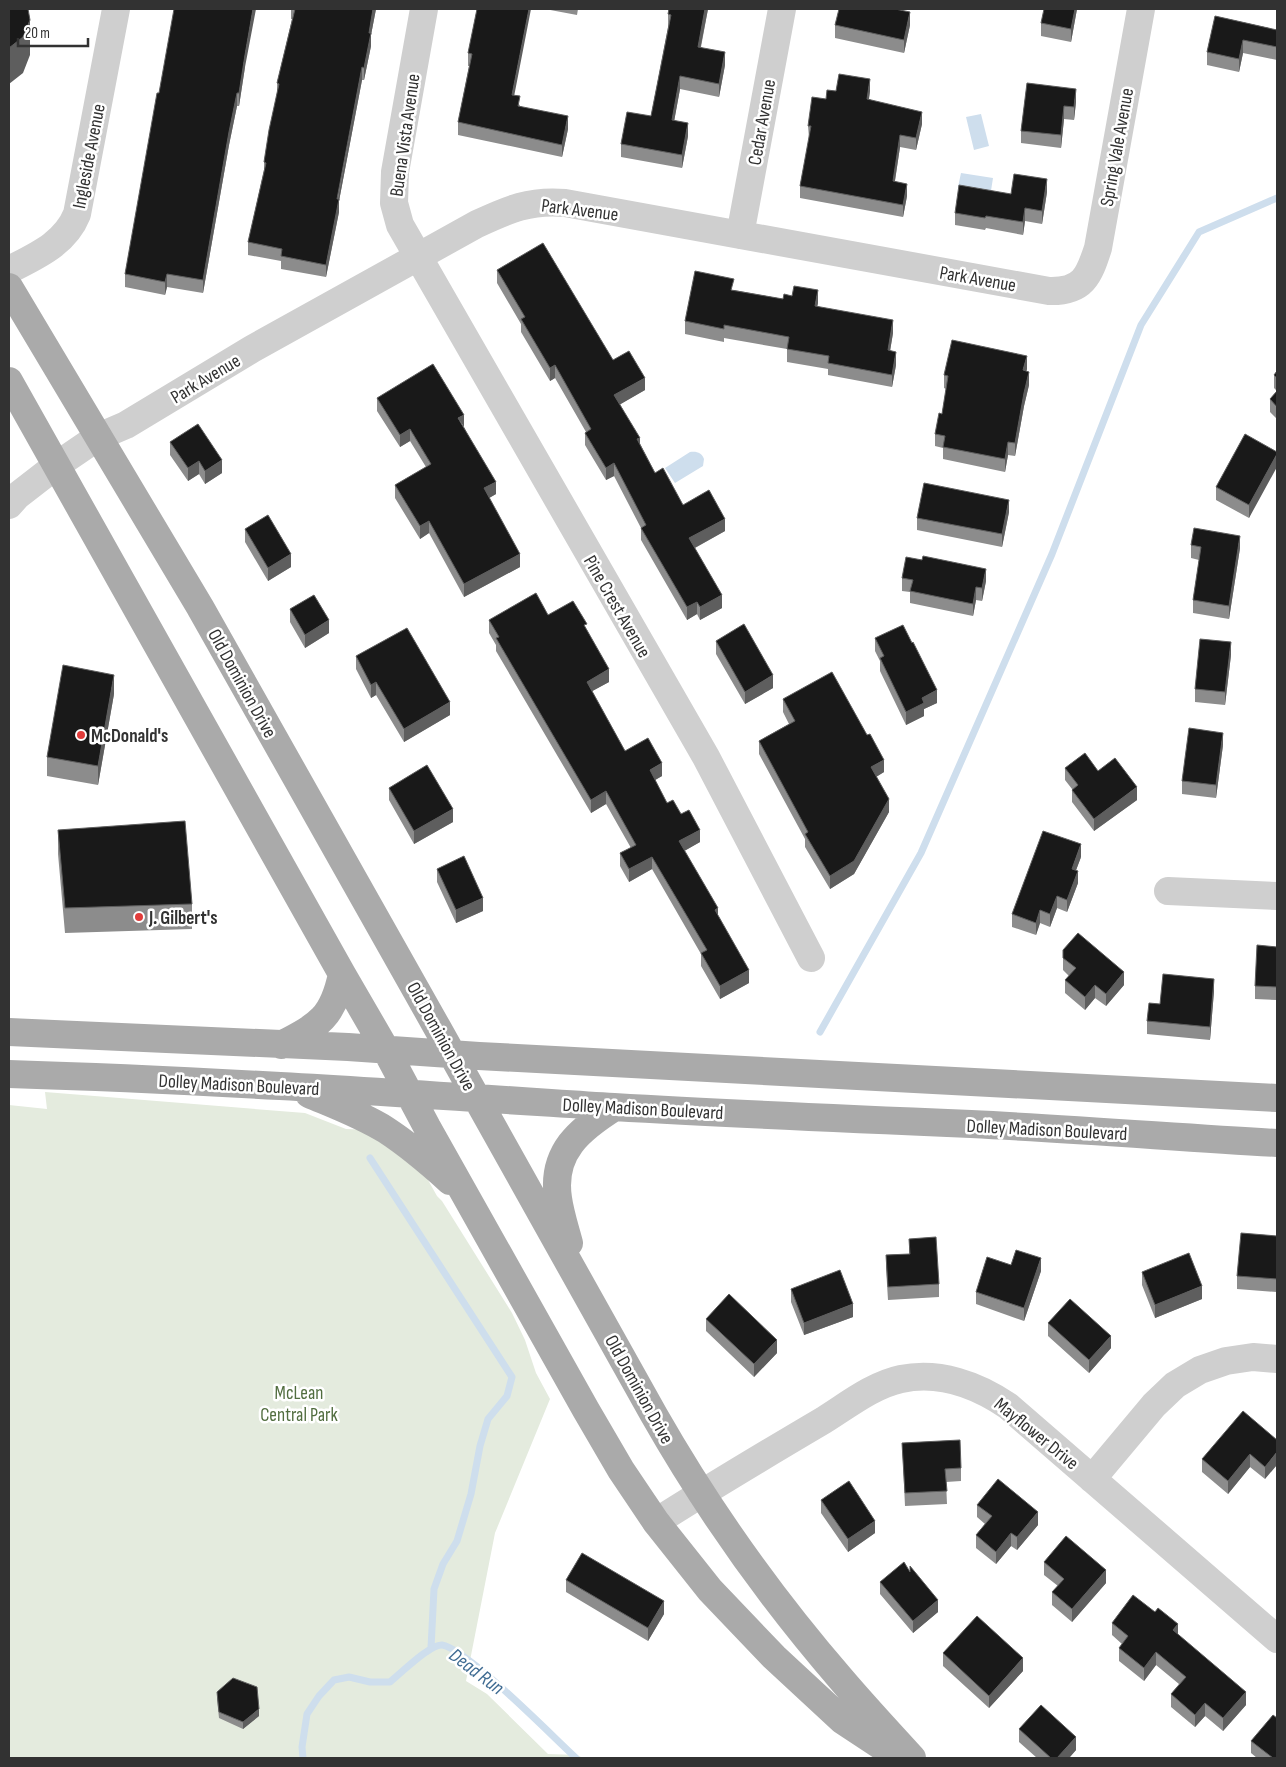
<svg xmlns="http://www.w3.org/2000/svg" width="1286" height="1767" viewBox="0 0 1286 1767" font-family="'Sofia Sans Condensed',sans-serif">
<rect width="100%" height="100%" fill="#fff"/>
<path fill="#e4ebde" d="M45 1092 305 1113 346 1129 372 1130 410 1148 437 1196 442 1201 512 1313 525 1340 536 1373 550 1399 495 1533 466 1681 487 1694 548 1754 577 1755 583 1758H9V1105L47 1109Z"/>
<path fill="#cedeed" d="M981 114 989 146 974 150 966 117Z
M961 173 993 178 990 197 979 191 958 187Z
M690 452C697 451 702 453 704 459L703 466 675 483 665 468Z"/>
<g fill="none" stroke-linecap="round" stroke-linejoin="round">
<path stroke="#cedeed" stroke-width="7" d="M820 1032 921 853 1052 554 1141 325 1199 232 1277 198
M370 1158 512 1377 507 1396 488 1419 480 1446 471 1494 457 1541 443 1564 434 1589 431 1648
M303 1758 302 1747 307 1714 319 1696 334 1680 349 1677 370 1682H390C401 1673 430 1644 442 1645 466 1648 554 1738 576 1758"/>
<path stroke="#cfcfcf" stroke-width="28" d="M424 9 395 172 394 203 400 225 706 757 811 958
M740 235 782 9
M9 270C36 256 65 244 77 214L116 9
M9 505 17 496 57 465 98 437 126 425 252 349 477 224C509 209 530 200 565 203L1049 291C1083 292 1089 276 1098 248L1141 9
M1168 891 1277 896
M1092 1479 1154 1405 1175 1385 1200 1370 1226 1361 1253 1357 1277 1359
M656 1522C711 1487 768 1453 824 1420 848 1405 873 1385 901 1379 939 1371 977 1385 1008 1406L1277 1639"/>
<path stroke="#aaa" stroke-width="28" d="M9 287 200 607 438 1029 654 1415C707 1508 771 1598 841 1679 864 1706 888 1732 912 1758
M9 381 342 974 386 1050 427 1127 586 1410 621 1470 656 1522 710 1590 774 1657 842 1720 898 1757
M9 1032 348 1047 479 1056 1277 1098
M281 1045C319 1025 333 1018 342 974
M9 1074C211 1080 413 1094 614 1107 733 1114 852 1119 971 1124 1073 1129 1175 1137 1277 1143
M309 1094C335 1105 362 1115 386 1130 409 1145 430 1163 450 1181
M569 1243C565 1228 560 1213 558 1198 551 1152 580 1129 615 1107"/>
</g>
<path fill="#8c8c8c" d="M291 9H376L371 35V46L364 80H362L339 201V212L326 277 281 269V261L248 255V242L264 170V162L277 93V83L292 19H291Z
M477 9 514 95 520 106 568 129 562 157 458 135V122L469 66H468V53Z
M545 9H578L577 15Z
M664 9H708L701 47 725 65 719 97 680 89 674 121 688 136 682 168 621 157V144L651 116 668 27V10Z
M1077 9 1071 42 1041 36V23Z
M1215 16 1277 30V60L1243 53 1239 72 1207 65V52Z
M835 25H910L904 53 835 38Z
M245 67 239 106H237L229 145 203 293 167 287 165 295 125 287V274L159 93Z
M1027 83 1076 102 1074 120 1064 119 1061 148 1021 143V131Z
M836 91H870L869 99 922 124 916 150 900 147 895 181 907 196 903 217 800 198V186L809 138 808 126Z
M1047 192 1042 224 1025 221 1023 235 986 228 985 230 955 225V213L1011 194Z
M497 270 613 360 645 390 620 404 655 473 683 505 725 531 695 548 722 608 700 620 697 614 687 620 641 540V528L614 476 606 480 585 445V433L586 432 555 378 550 381 521 332V324L497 283Z
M734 290 783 299 818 303 817 306 893 333 890 351 896 365 892 387 828 375V369L787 362V349L724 338V342L685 334V321Z
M1027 369 1026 371 1029 385 1024 406 1015 456 1008 455 1005 472 943 459V448L935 446V434L942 414 946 389 944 388V375Z
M1277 371V391L1274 388V375Z
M1277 391V419L1270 412V399Z
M377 398 464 427 496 494 489 498 520 567 464 597 429 533 420 539 395 498V485L426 467 410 441 400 447 377 411Z
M170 442 222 473 205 484 199 474 188 481 170 455Z
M1277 452 1249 518 1216 500V487Z
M1009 512 1002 547 917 530V518Z
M245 529 291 567 268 581 245 542Z
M1191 545 1240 548 1229 619 1193 613V600L1199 560 1191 558Z
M902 578 986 581 982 601 976 600 973 616 910 603V592L902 591Z
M290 609 329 633 305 648 290 622Z
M548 615 587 630 609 682 592 691 625 751 662 776 655 780 667 803 681 814 700 842 684 851 718 916 749 983 720 999 701 966V954L652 869 629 882 620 866V853L631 848 606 804 591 813 496 651V645L489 633V620Z
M875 638 937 703 924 709V716L906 725 880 671V661L875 651Z
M716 641 773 688 745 704 716 654Z
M1231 655 1225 705 1195 702V689Z
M356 656 450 715 404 742 376 695 371 698 356 669Z
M114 694 98 785 47 776V757Z
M783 699 884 772 876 777 889 812 854 874 830 889 805 847V839L759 754V741L789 724 783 712Z
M1223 745 1216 798 1182 794V781Z
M1065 768 1098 771 1137 800 1094 831 1072 802V789L1065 780Z
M389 788 453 822 414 844 389 800Z
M58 830 192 904V929L65 933 58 854Z
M1081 857 1076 870 1078 883 1067 912 1057 908 1050 927 1040 923 1036 935 1012 927V914Z
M437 869 483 911 456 923 437 882Z
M1277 947V1000L1255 999V986Z
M1063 950 1124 985 1106 1006 1095 998 1085 1010 1065 993V980L1069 976 1063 970Z
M1214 991 1210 1040 1147 1034V1021L1160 1004Z
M1277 1236V1292L1237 1289V1276Z
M909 1239 939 1284V1297L888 1300 886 1268V1255L909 1254Z
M1011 1265 1041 1271 1024 1321 976 1304V1292Z
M1142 1272 1202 1299 1155 1318 1142 1285Z
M791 1289 853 1317 804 1335 791 1302Z
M706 1319 777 1353 754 1377 706 1331Z
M1048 1323 1111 1348 1089 1373 1048 1336Z
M1277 1440 1265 1479 1250 1467 1228 1494 1202 1472V1459Z
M902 1443 961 1468V1481L946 1482 947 1504 905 1506Z
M821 1500 875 1533 848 1552 821 1513Z
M977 1505 1038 1525 1017 1550 1011 1546 996 1564 976 1548V1535L985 1524 977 1517Z
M1044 1562 1106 1583 1072 1622 1052 1605V1592L1058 1586 1044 1575Z
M566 1580 664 1614 648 1641 566 1592Z
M880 1582 938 1612 913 1633 880 1594Z
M1112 1623 1178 1635 1246 1705 1223 1731 1205 1716 1195 1727 1171 1707V1694L1179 1684 1156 1665 1144 1681 1119 1661V1648L1122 1644 1112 1635Z
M943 1653 1023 1671 989 1708 943 1666Z
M217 1692 259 1716 243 1729 219 1718 217 1699Z
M1019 1729 1076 1750 1069 1758H1037L1019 1742Z
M1251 1741 1277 1758H1257L1251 1753Z"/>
<path fill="#5e5e5e" d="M253 9H256L245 67 239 106V93L245 55Z
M373 9H376L371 35V46L364 80V68Z
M529 9H531L512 107V95Z
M705 9H708L698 60V47Z
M1075 9H1077L1071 42V29Z
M910 12V25L904 53V40Z
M30 20V55L23 73 9 84V48Z
M1243 40V53L1239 72V59Z
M725 52V65L719 97V84Z
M362 67V80L339 201V212L326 277V265Z
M680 76V89L672 133V120Z
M870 79V91L867 111V99Z
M1076 89V102L1074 120V107Z
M237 93V106L229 145 203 293V280L229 132Z
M1064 106V119L1061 148V135Z
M922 112V124L916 150V138Z
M568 116V129L562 157V145Z
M688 123V136L682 168V155Z
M900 135V147L893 193V181Z
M1047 179V192L1042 224V211Z
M907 184V196L903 217V205Z
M1025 208V221L1023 235V222Z
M167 274V287L165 295V282Z
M818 290V303L815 318V306Z
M893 320V333L888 363V350Z
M896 352V365L892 387V375Z
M1027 356V369L1023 383V370Z
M555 365V378L550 381V368Z
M1029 372V385L1024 406 1015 456V443L1024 393Z
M645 378V390L614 408V395Z
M464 415V427L458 418Z
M410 429V441L400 447V435Z
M640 438V451L637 439Z
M1008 442V455L1005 472V459Z
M1277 454V467L1249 518V505Z
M222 460V473L205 484V471Z
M199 461V474L188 481V468Z
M614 463V476L606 480V468Z
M496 482V494L484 501V488Z
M1009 500V512L1002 547V534Z
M725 519V531L689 551V538Z
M429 521V533L420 539V526Z
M1240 536V548L1229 619V606Z
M291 554V567L268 581V568Z
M520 554V567L464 597V584Z
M986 569V581L982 601V588Z
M976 587V600L973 616V604Z
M722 595V608L700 620V607Z
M697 602V614L687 620V607Z
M329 620V633L305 648V635Z
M1231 642V655L1225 705V692Z
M609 669V682L587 694V682Z
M114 675V694L98 785V766Z
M773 675V688L745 704V692Z
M376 682V695L371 698V685Z
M937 690V703L924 709V716L906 725V712L922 698Z
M450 702V715L404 742V729Z
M1223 733V745L1216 798V785Z
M884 760V772L871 780V767Z
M662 763V776L650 783V770Z
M1137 787V800L1094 831V819Z
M606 791V804L591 813V800Z
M889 799V812L854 874 830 889V876Z
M453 809V822L414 844V831Z
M700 830V842L679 854V841Z
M1081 844V857L1072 881V869Z
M652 857V869L629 882V869Z
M1078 871V883L1067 912V900Z
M1057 896V908L1050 927V914Z
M483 898V911L456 923V910Z
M718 908V921L715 910Z
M1040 910V923L1036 935V923Z
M749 970V983L720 999V986Z
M1124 972V985L1106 1006V994Z
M1214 979V991L1210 1040V1027Z
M1095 985V998L1085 1010V997Z
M1041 1258V1271L1024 1321V1308Z
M1202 1286V1299L1155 1318V1305Z
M853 1304V1317L804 1335V1323Z
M1111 1336V1348L1089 1373V1360Z
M777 1340V1353L754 1377V1364Z
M1277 1452V1465L1265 1479V1467Z
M1250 1454V1467L1228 1494V1481Z
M1038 1512V1525L1017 1550V1537Z
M875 1521V1533L848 1552V1539Z
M1011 1533V1546L996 1564V1552Z
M1106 1570V1583L1072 1622V1609Z
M938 1600V1612L913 1633V1621Z
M664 1601V1614L648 1641V1628Z
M1178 1624V1637L1173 1630Z
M1156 1652V1665L1144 1681V1668Z
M1023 1658V1671L989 1708V1696Z
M1246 1692V1705L1223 1731V1718Z
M1205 1703V1716L1195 1727V1715Z
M259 1709V1716L243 1729V1722Z
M1076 1737V1750L1069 1758H1057Z"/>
<path fill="#191919" stroke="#5e5e5e" d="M9 9H28L30 20 23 37 9 48Z
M174 9H253L245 55 239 93H237L229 132 203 280 167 274 165 282 125 274 157 93H159Z
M295 9H373L369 33H371L364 68 362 67 337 199H339L326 265 281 256 282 249 248 242 266 163 264 162 269 130 279 84 277 83Z
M477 9H529L512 95 520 96 518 106 568 116 562 145 458 122 472 54 468 53Z
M669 9H705L698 47 725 52 719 84 680 76 672 120 688 123 682 155 621 144 627 112 651 116 671 15 668 14Z
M839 9H895L910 12 904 40 835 25Z
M1044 9H1075L1071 29 1041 23Z
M1215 16 1277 30V47L1243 40 1239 59 1207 52Z
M839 74 870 79 867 99 922 112 916 138 900 135 893 181 907 184 903 205 800 186 811 126H808L812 97 826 99 827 90 836 91Z
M1027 83 1076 89 1074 107 1064 106 1061 135 1021 131Z
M1014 174 1047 179 1042 211 1025 208 1023 222 986 216 985 218 955 213 959 185 1011 194Z
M543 243 613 360 629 351 645 378 614 395 640 438 637 439 655 473 663 468 683 505 709 490 725 519 689 538 722 595 700 607 697 602 687 607 641 528 646 525 614 463 606 468 585 433 591 429 555 365 550 368 521 319 525 317 497 270Z
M695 271 734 279 731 290 783 299 784 294 792 296 794 286 818 290 815 306 893 320 888 350 896 352 892 375 828 363 829 356 787 349 789 337 724 325V329L685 321Z
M952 340 1027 356 1023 370 1029 372 1024 393 1015 443 1008 442 1005 459 943 447 945 436 935 434 939 413 942 414 948 376 944 375Z
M433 364 464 415 458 418 496 482 484 488 520 554 464 584 429 521 420 526 395 485 431 464 410 429 400 435 377 398Z
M1277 371V378L1274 375Z
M1277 391V407L1270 399Z
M198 424 222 460 205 471 199 461 188 468 170 442Z
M1245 434 1277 452V454L1249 505 1216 487Z
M924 483 1009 500 1002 534 917 518Z
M268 515 291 554 268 568 245 529Z
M1194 528 1240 536 1229 606 1193 600 1201 547 1191 545Z
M923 556 986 569 982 588 976 587 973 604 910 591 913 580 902 578 906 557 922 560Z
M536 593 548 615 573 601 587 624 584 625 609 669 587 682 625 751 648 738 662 763 650 770 667 803 673 800 681 814 689 810 700 830 679 841 718 908 715 910 749 970 720 986 701 953 707 950 652 857 629 869 620 853 636 845 606 791 591 800 496 638 499 637 489 620Z
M314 595 329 620 305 635 290 609Z
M744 624 773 675 745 692 716 641Z
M903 625 912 643 913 642 937 690 922 698 924 703 906 712 880 658 884 656 875 638Z
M407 628 450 702 404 729 376 682 371 685 356 656Z
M1200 639 1231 642 1225 692 1195 689Z
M63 665 114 675 98 766 47 757Z
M832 672 867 735 870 734 884 760 871 767 889 799 854 861 830 876 805 834 808 832 759 741 795 721 783 699Z
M1189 728 1223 733 1216 785 1182 781Z
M1085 753 1098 771 1115 758 1137 787 1094 819 1072 790 1078 785 1065 768Z
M427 765 453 809 414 831 389 788Z
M185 821 192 904 65 908 58 830Z
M1043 831 1081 844 1072 869 1078 871 1067 900 1057 896 1050 914 1040 910 1036 923 1012 914Z
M464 856 483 898 456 910 437 869Z
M1078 933 1124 972 1106 994 1095 985 1085 997 1065 980 1076 968 1063 958V950Z
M1257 945 1277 947V987L1255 986Z
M1163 974 1214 979 1210 1027 1147 1021 1149 1003 1160 1004Z
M1241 1233 1277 1236V1279L1237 1276Z
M936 1237 939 1284 888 1287 886 1255 910 1254 909 1239Z
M1016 1250 1041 1258 1024 1308 976 1292 987 1257 1011 1265Z
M1189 1253 1202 1286 1155 1305 1142 1272Z
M840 1270 853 1304 804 1323 791 1289Z
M729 1294 777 1340 754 1364 706 1319Z
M1070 1299 1111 1336 1089 1360 1048 1323Z
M1243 1411 1277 1440V1452L1265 1467 1250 1454 1228 1481 1202 1459Z
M960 1440 961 1468 945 1469 947 1491 905 1493 902 1443Z
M998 1479 1038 1512 1017 1537 1011 1533 996 1552 976 1535 992 1516 977 1505Z
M849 1481 875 1521 848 1539 821 1500Z
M1066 1536 1106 1570 1072 1609 1052 1592 1064 1579 1044 1562Z
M582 1553 664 1601 648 1628 566 1580Z
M904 1562 910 1572V1566L938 1600 913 1621 880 1582Z
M1133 1595 1155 1612 1158 1608 1178 1624 1173 1630 1246 1692 1223 1718 1205 1703 1195 1715 1171 1694 1186 1677 1156 1652 1144 1668 1119 1648 1128 1636 1112 1623Z
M977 1616 1023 1658 989 1696 943 1653Z
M233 1678 257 1687 259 1709 243 1722 219 1712 217 1692Z
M1041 1705 1076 1737 1057 1758H1051L1019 1729Z
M1273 1715 1277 1718V1758H1273L1251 1741Z"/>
<g fill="#e13c3b" stroke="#fff" stroke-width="2">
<circle cx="81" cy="735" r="5"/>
<circle cx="139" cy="917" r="5"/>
</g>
<g text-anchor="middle" stroke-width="5" stroke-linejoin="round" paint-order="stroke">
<g font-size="19" fill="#323232" stroke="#fff">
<text transform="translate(761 122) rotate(-80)" y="7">Cedar Avenue</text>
<text transform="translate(404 135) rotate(-82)" y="7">Buena Vista Avenue</text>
<text transform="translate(1116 147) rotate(-80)" y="7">Spring Vale Avenue</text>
<text transform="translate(88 156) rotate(-79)" y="7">Ingleside Avenue</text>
<text transform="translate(580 209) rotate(7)" y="7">Park Avenue</text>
<text transform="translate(978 278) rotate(10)" y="7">Park Avenue</text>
<text transform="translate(205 378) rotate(-31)" y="7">Park Avenue</text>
<text transform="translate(618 606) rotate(60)" y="7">Pine Crest Avenue</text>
<text transform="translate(243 683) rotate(61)" y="7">Old Dominion Drive</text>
<text transform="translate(442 1036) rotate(61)" y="7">Old Dominion Drive</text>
<text transform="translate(239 1084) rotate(3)" y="7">Dolley Madison Boulevard</text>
<text transform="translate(643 1108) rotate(3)" y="7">Dolley Madison Boulevard</text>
<text transform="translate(1047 1129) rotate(3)" y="7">Dolley Madison Boulevard</text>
<text transform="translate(640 1389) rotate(61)" y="7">Old Dominion Drive</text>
<text transform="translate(1037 1433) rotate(39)" y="7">Mayflower Drive</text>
</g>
<g font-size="19" font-weight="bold" fill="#323232" stroke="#fff" text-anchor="start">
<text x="91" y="742">McDonald's</text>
<text x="149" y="924">J. Gilbert's</text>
</g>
<g font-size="19" fill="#516d3f" stroke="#fff">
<text x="299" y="1399">McLean<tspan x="299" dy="22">Central Park</tspan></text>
</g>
<g font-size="20" font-style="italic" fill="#406c93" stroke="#fff">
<text transform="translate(477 1671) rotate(37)" y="7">Dead Run</text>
</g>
</g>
<rect width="1286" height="1767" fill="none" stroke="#323232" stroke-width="20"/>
<path d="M18 38v8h70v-8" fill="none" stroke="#323232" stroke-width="2.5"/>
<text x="25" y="38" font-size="15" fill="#323232" stroke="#ffffff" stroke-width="4" paint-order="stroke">20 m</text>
</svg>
